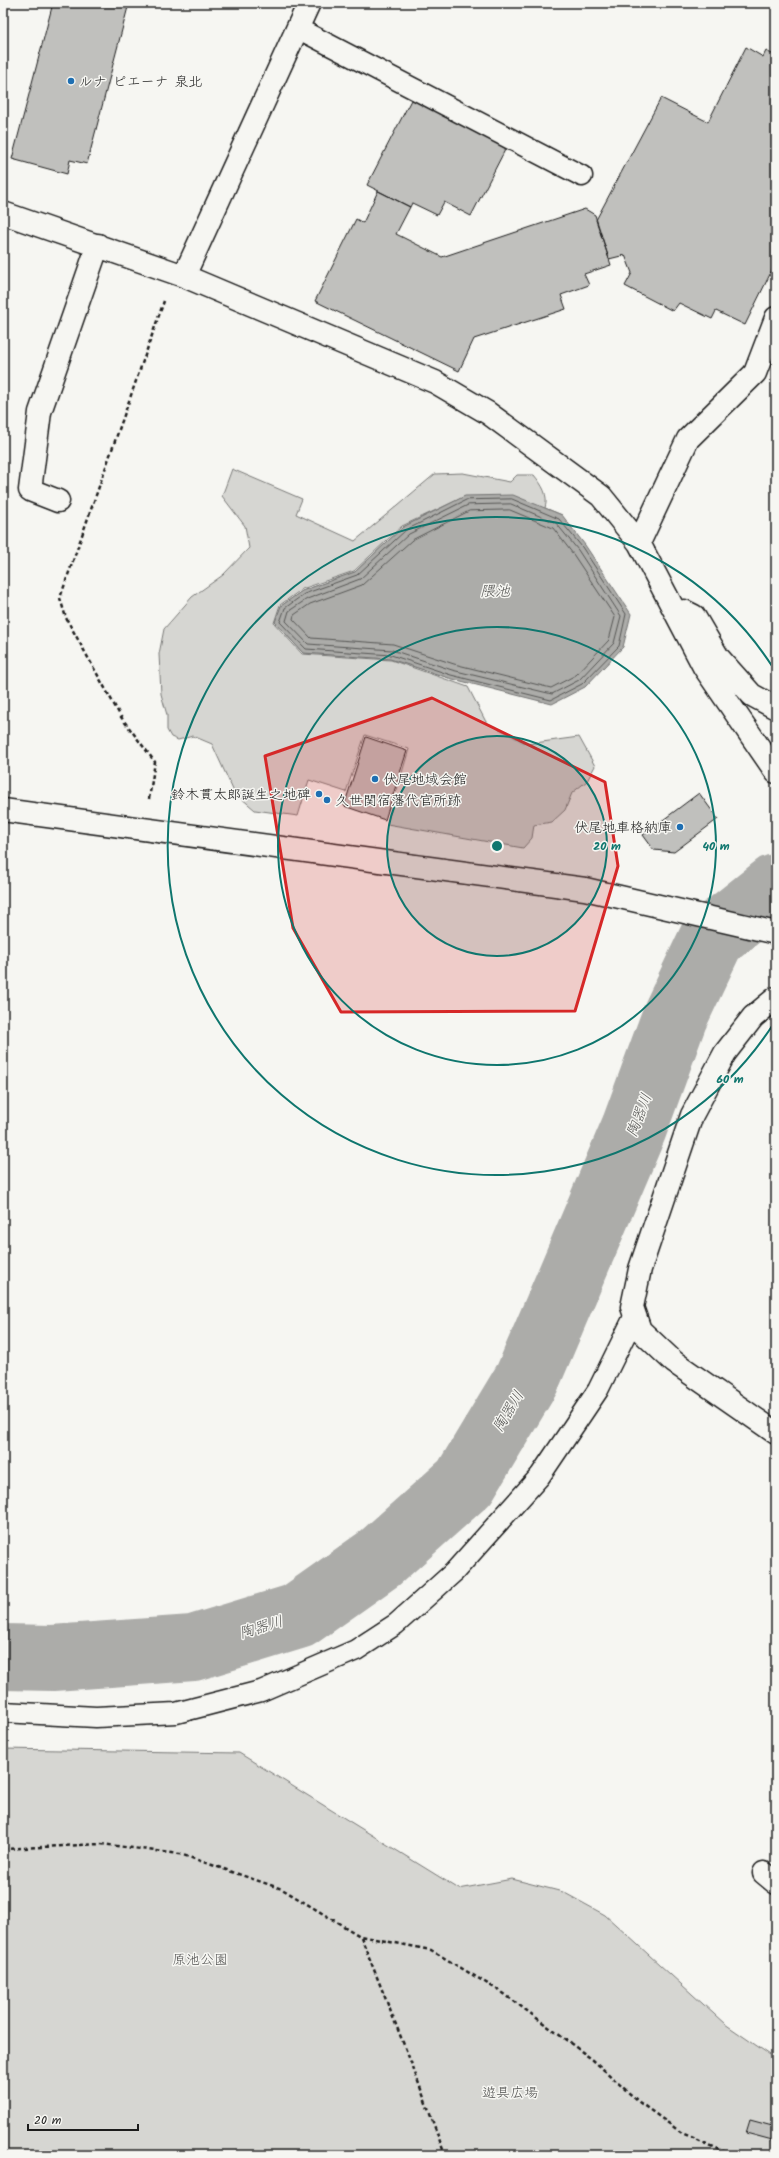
<svg xmlns="http://www.w3.org/2000/svg" width="779" height="2158" viewBox="0 0 779 2158" font-family="Kalam,'Klee One',sans-serif">
<rect width="100%" height="100%" fill="#f6f6f2"/>
<filter id="ink" filterUnits="userSpaceOnUse"><feTurbulence type="fractalNoise" baseFrequency=".025" numOctaves="2"/><feDisplacementMap in="SourceGraphic" scale="8" xChannelSelector="R" yChannelSelector="G"/><feConvolveMatrix kernelMatrix="1 2 1 2 8 2 1 2 1" color-interpolation-filters="sRGB"/></filter>
<g filter="url(#ink)">
<path fill="#d6d6d2" stroke="#797977" d="M232 469 302 499 296 514 355 541 435 474 463 473 510 482 517 475H534C542 485 549 495 545 508L562 515 449 678 390 659 303 653 275 622 281 606 302 591 355 572 403 527 464 497 402 526 354 571 302 589 280 605 274 623 302 654 391 660 468 687 486 722 527 744 579 737 595 766 587 781 572 793 565 810 552 822 534 825 532 838 523 848 387 824 409 749 365 735 346 792 309 780 298 816 255 810 234 792 212 744 193 736 178 740 171 737 167 730V715L161 694 159 654 164 629 192 597 223 575 249 548 245 526 222 496Z
M3 1749 239 1753 459 1889 512 1879 563 1892 605 1915 725 2024 776 2059V2155H3Z"/>
<path fill="#acaca9" stroke="#727271" d="M513 495 562 515 585 545 631 614 623 647 585 687 552 704 449 678 390 659 303 653 275 622 281 606 302 591 355 572 403 527 465 496Z"/>
<g fill="none" stroke-linecap="round" stroke-linejoin="round">
<path stroke="#565654" stroke-width="1" d="M512 499 559 519 582 547 626 614 619 646 582 684 551 700 451 675 391 655 306 649 280 622 285 608 304 594 357 575 406 530 466 500Z
M511 504 556 523 578 550 621 616 614 643 579 680 552 694 452 670 392 650 308 644 286 621 289 611 307 599 360 579 409 534 468 505Z
M510 510 553 528 573 554 615 617 609 640 576 675 551 688 454 664 393 644 311 638 293 619 294 615 310 604 362 585 412 540 469 511Z"/>
<path stroke="#acaca9" stroke-width="66" d="M3 1657 53 1658 193 1648 298 1616 380 1558 465 1482 527 1379 634 1128 675 1016 712 938 776 887"/>
</g>
<path fill="#c0c0bd" stroke="#1c1c1c" d="M53 3H129L87 164 70 160 67 174 12 159Z
M746 47 763 57 766 51 776 56V229L774 233 776 234V262L745 325 716 311 712 319 679 303 673 311 625 286 632 273 625 255 609 259 596 220 661 98 708 122Z
M412 98 507 146 471 216 444 202 437 215 412 203 410 207 367 185Z
M378 191 410 207 396 234 442 257 585 209 595 215 611 265 584 274 589 285 561 295 566 309 474 339 459 371 315 301 356 219 363 223Z
M366 737 407 751 385 820 344 806Z
M699 793 718 819 674 852 654 850 643 835Z
M750 2120 776 2127V2141L746 2133Z"/>
<g fill="none" stroke-linecap="round" stroke-linejoin="round">
<g stroke="#1c1c1c" stroke-width="23">
<path id="service" d="M297 28 582 176
M3 1712 96 1717 176 1713 261 1691 356 1650 396 1624 454 1572 540 1476 598 1390 635 1315"/>
</g>
<g stroke="#1c1c1c" stroke-width="25">
<path id="minor" d="M3 213 184 276 435 382 488 413 601 496 639 543 704 667 776 772
M184 276 309 3
M58 501 30 490 40 412 98 245
M639 543 688 439 755 373 776 318
M684 611 694 616 718 657 752 695 776 708
M776 998 753 1017 725 1053 692 1115 640 1269 632 1307 640 1330 674 1362 776 1433
M764 1873 776 1883"/>
</g>
<g stroke="#1c1c1c" stroke-width="25">
<path id="tertiary" d="M3 810 585 889 776 933"/>
</g>
<path stroke="#1c1c1c" stroke-width="2.5" stroke-dasharray="4 3" stroke-linecap="butt" d="M149 799 155 762 121 717 66 618 60 598 164 301
M3 1849 101 1844 180 1854 282 1889 360 1936 431 1950 503 1993 593 2060 639 2102 682 2133 732 2155
M361 1937 412 2065 445 2155"/>
<use href="#service" stroke="#f6f6f2" stroke-width="20"/>
<use href="#minor" stroke="#f6f6f2" stroke-width="22"/>
<use href="#tertiary" stroke="#f6f6f2" stroke-width="22"/>
</g>
</g>
<path fill="#d62828" fill-opacity="0.2" stroke="#d62828" stroke-width="3" stroke-linejoin="round" d="M432 698 605 782 618 866 575 1011 341 1012 293 928 265 756Z"/>
<circle cx="497" cy="846" r="110" fill="#0f766e" fill-opacity=".12"/>
<g fill="none" stroke="#0f766e" stroke-width="2">
<circle cx="497" cy="846" r="110"/>
<circle cx="497" cy="846" r="219"/>
<path d="M774 1023A329 329 0 1 1 774 669"/>
</g>
<g fill="#1f6fb2" stroke="#f6f6f2" stroke-width="1.5">
<circle cx="71" cy="81" r="4"/>
<circle cx="375" cy="779" r="4"/>
<circle cx="319" cy="794" r="4"/>
<circle cx="327" cy="800" r="4"/>
<circle cx="680" cy="827" r="4"/>
</g>
<g text-anchor="middle" stroke-width="3" stroke-linejoin="round" paint-order="stroke">
<g font-size="14" fill="#1c1c1c" stroke="#f6f6f2" text-anchor="start">
<text x="79" y="86">ルナ ピエーナ 泉北</text>
<text x="383" y="784">伏尾地域会館</text>
<text x="311" y="799" text-anchor="end">鈴木貫太郎誕生之地碑</text>
<text x="335" y="805">久世関宿藩代官所跡</text>
<text x="672" y="832" text-anchor="end">伏尾地車格納庫</text>
</g>
<g font-size="14" fill="#545453" stroke="#f6f6f2">
<text x="200" y="1964">原池公園</text>
<text x="510" y="2097">遊具広場</text>
</g>
<g font-size="15" font-style="italic" fill="#565654" stroke="#f6f6f2">
<text x="495" y="596">隈池</text>
<text transform="translate(639 1115) rotate(-69)" y="5">陶器川</text>
<text transform="translate(508 1411) rotate(-59)" y="5">陶器川</text>
<text transform="translate(261 1627) rotate(-17)" y="5">陶器川</text>
</g>
</g>
<circle cx="497" cy="846" r="6" fill="#0f766e" stroke="#f6f6f2" stroke-width="2"/>
<g font-size="12" text-anchor="middle" font-weight="bold" fill="#0f766e" stroke="#f6f6f2" stroke-width="3" stroke-linejoin="round" paint-order="stroke">
<text x="607" y="850">20 m</text>
<text x="716" y="850">40 m</text>
<text x="730" y="1083">60 m</text>
</g>
<rect width="779" height="2158" fill="none" stroke="#f6f6f2" stroke-width="16"/>
<rect x="8" y="8" width="763" height="2142" fill="none" stroke="#1c1c1c" stroke-width="1.5" filter="url(#ink)"/>
<path d="M28 2124v6h110v-6" fill="none" stroke="#1c1c1c" stroke-width="2"/>
<text x="34" y="2124" font-size="12" fill="#1c1c1c" stroke="#f6f6f2" stroke-width="3" paint-order="stroke">20 m</text>
</svg>
